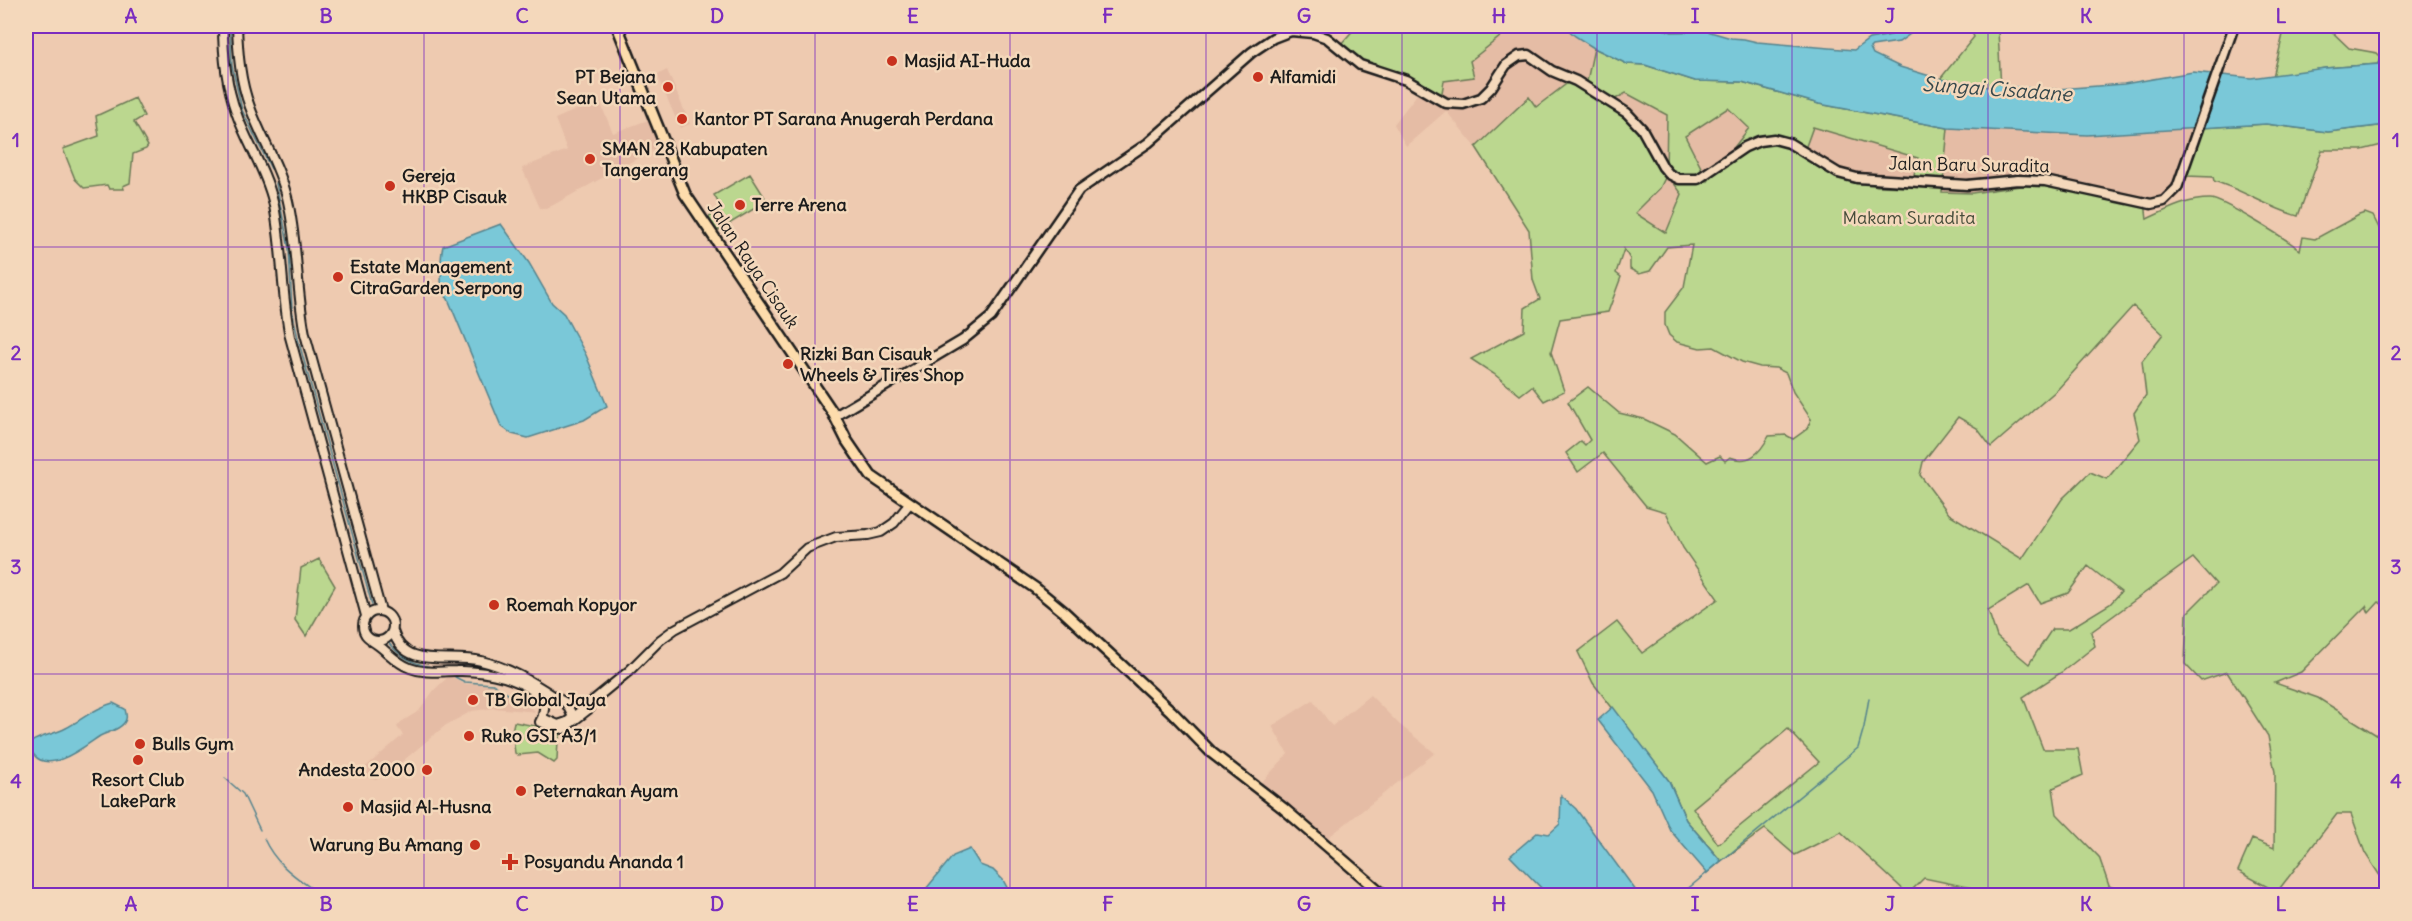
<svg xmlns="http://www.w3.org/2000/svg" width="2412" height="921" viewBox="0 0 2412 921" font-family="Delius,sans-serif">
<rect width="100%" height="100%" fill="#eecab0"/>
<filter id="ink" filterUnits="userSpaceOnUse"><feTurbulence type="fractalNoise" baseFrequency=".0167" numOctaves="2"/><feDisplacementMap in="SourceGraphic" scale="12" xChannelSelector="R" yChannelSelector="G"/><feConvolveMatrix kernelMatrix="1 2 1 2 8 2 1 2 1" color-interpolation-filters="sRGB"/></filter>
<g filter="url(#ink)">
<path fill="#e5bca5" d="M1495 26H1564L1575 36 1594 48 1586 87 1573 79 1536 107 1528 97 1476 147 1446 111 1406 146 1394 124 1421 89 1444 81 1501 36Z
M667 70 690 124 680 128 657 75Z
M1625 93 1667 115V174L1682 194 1666 234 1635 213 1660 188 1608 102Z
M599 100 613 133 648 120 658 147 546 209 540 208 522 168 567 150 555 119Z
M1729 107 1749 128 1708 182 1685 136Z
M1813 127 1918 158 1911 187 1877 186 1843 173 1805 150Z
M1948 128 2087 135 2199 128 2171 192 2145 201 2054 181 1972 193 1941 192Z
M449 676 466 684 491 683 537 712 494 708 472 711 446 725 392 770 376 780 367 777 362 770 403 735 397 727 401 722 419 711 434 690Z
M1370 695 1400 725 1435 753 1325 840 1259 785 1288 754 1272 726 1313 700 1332 726Z"/>
<path fill="#bbd78f" stroke="#6c7a56" stroke-width="1.5" fill-rule="evenodd" d="M1357 26H1495L1501 36 1470 61 1474 77 1444 81 1440 104 1421 89 1361 62 1340 45Z
M1969 26H2002L1998 30 2001 90 1940 79 1974 37Z
M2285 26H2326L2349 48 2377 53 2381 57 2379 64 2325 68 2273 77Z
M1594 48 1627 64 1645 65 1695 81 1742 82 1819 104 1948 128 1942 192 1972 193 2054 181 2145 201 2147 219C2168 209 2187 199 2210 199 2222 199 2288 240 2300 250L2303 237 2315 239 2359 215 2365 213 2373 216 2386 242V425L2382 429 2386 433V603L2384 606 2379 602 2369 613 2366 606 2301 672 2275 683 2318 698 2386 741V885L2365 853 2351 814H2337L2277 892 2238 871 2252 839 2274 848 2275 772 2268 736 2227 672 2201 681 2185 664 2187 613 2216 584 2193 558 2091 632 2095 646 2062 672 2023 697 2043 749H2078L2083 775 2053 788 2057 814 2099 857 2109 886 2131 895H1979L1972 888 1924 878 1908 894 1841 832 1795 855 1765 829 1721 861 1686 820 1669 781 1593 683 1578 652 1617 622 1642 653 1718 599 1683 548 1666 512 1646 506 1603 453 1578 472 1566 453 1581 441 1585 445 1590 440 1568 402 1588 387 1619 413 1644 419 1675 434 1707 462 1720 456 1725 461 1730 457C1749 465 1760 453 1769 436L1786 435 1793 439 1807 429 1811 419 1793 392 1786 373 1776 368 1760 367 1742 362 1714 347 1700 348 1677 342 1669 335 1665 325V312L1684 287 1692 245 1667 247 1650 271 1639 274 1630 269V259L1624 249 1616 273 1621 277 1608 312 1560 319 1551 352 1564 391 1544 401 1532 386 1520 395 1494 374 1471 359 1524 331 1525 308 1540 299 1533 280 1529 230 1476 147 1529 97 1536 107 1573 79 1586 86ZM1626 93 1667 115 1666 172 1646 139 1608 103ZM1728 108 1749 128 1708 181 1685 136ZM1813 127 1918 158 1911 187 1877 186 1843 173 1805 149ZM1667 174 1682 194 1666 233 1635 213 1660 188ZM2133 306 2163 334 2142 361 2146 395 2134 413 2140 439 2107 479 2090 472 2062 499 2022 559 1949 514 1920 475 1923 462 1958 417 1977 428 1991 447 2058 389ZM2088 566 2121 592 2110 604 2069 629H2052L2029 664 1997 637 1988 610 2029 585 2040 603 2068 593ZM1788 729 1819 762 1718 844 1693 808Z
M135 98 144 116 134 122 148 146 146 149 133 154 130 183 123 186 124 189H109L107 185 84 188 75 179 63 149 99 136 96 116Z
M2266 124 2328 132 2386 125V144L2362 150H2322L2298 216C2269 208 2243 190 2214 181L2213 177 2186 176 2199 128Z
M750 174 767 201 714 233 706 219 722 209 714 195Z
M319 559 335 586 306 636 295 620 301 568Z
M514 722 562 731 558 740 557 760 554 763 538 753 518 755 515 753 512 731Z"/>
<path fill="#7ac8d8" stroke="#54838d" stroke-width="1.5" d="M1564 26H1653L1672 32 1707 31 1731 38 1744 39 1757 42 1854 50 1869 39 1891 35 1909 26H1921L1899 42 1872 46 1870 48 1873 54 1900 67 1940 79 2020 92 2124 84 2193 72 2251 78 2325 68 2379 64 2381 57H2386V125L2328 132 2266 124 2087 135 1948 128 1819 104 1742 82 1695 81 1645 65 1627 64 1594 48 1575 36Z
M501 224 529 263 552 303 564 314 586 355 607 406 584 420 528 438 512 434 501 426 448 299 441 290C442 274 439 262 443 246Z
M113 703 125 709C126 714 128 718 124 723 119 730 108 732 100 736 86 745 50 775 34 755 30 750 30 747 31 742 42 735 55 734 66 728 83 719 94 708 113 703Z
M1613 707 1669 781 1686 820 1721 861 1707 873 1670 830 1652 790 1598 720Z
M1561 795 1576 809 1639 895H1548L1510 856 1538 832 1549 834 1560 824Z
M970 849 980 865 993 870 1003 880 1011 895H921L953 856Z"/>
<g fill="none" stroke-linecap="round" stroke-linejoin="round">
<path stroke="#54838d" stroke-width="1.5" d="M230 26 232 66 242 110 271 169
M276 183 289 249 292 309 298 339 372 605
M387 641C400 658 417 666 438 668
M455 677 465 682 493 684 520 702
M225 778 243 794 260 830
M264 839C277 867 298 878 322 896
M1654 896H1661
M1679 896 1858 748 1864 727 1869 698"/>
<path stroke="#7ac8d8" stroke-width="9" d="M1995 89 2035 92"/>
<g stroke="#1c1c1c" stroke-width="12">
<path id="tertiary" d="M223 26C223 55 226 84 236 112 246 142 265 168 273 201 283 246 281 292 290 337L366 616
M237 26C238 53 240 81 250 107 261 138 279 164 287 197 298 242 296 288 305 334L381 611
M1302 31 1312 26
M363 626a15 15 0 1 1 30 0a15 15 0 1 1-30 0Z
M393 631C404 671 450 653 481 661 508 667 532 682 555 697
M372 641C386 649 394 662 410 668 425 674 439 671 456 671 485 670 527 678 545 703
M590 704V708L563 729 540 722 542 718 558 725 567 722 629 671 660 640 675 629 780 573 807 548 836 537 868 535 881 532 894 523 910 503
M543 715 545 703 555 697 566 703 573 717"/>
</g>
<g stroke="#1c1c1c" stroke-width="13">
<path id="secondary" d="M835 416 963 340 991 317 1079 190 1148 143 1252 52 1273 38 1291 31 1313 33 1327 38 1360 65 1406 80 1446 103 1463 104 1481 98 1491 88 1506 65 1519 56 1529 55 1552 71 1576 81 1627 113 1642 129 1663 167 1669 174 1679 179H1698L1745 147 1759 141 1774 139 1789 143 1838 173 1857 178 1967 185 2018 180 2045 181 2151 204 2164 201 2177 188 2234 26"/>
</g>
<g stroke="#1c1c1c" stroke-width="14">
<path id="primary" d="M617 26 685 194 833 413 847 441 871 476 1035 588 1063 611 1171 711 1212 753 1283 808 1385 896"/>
</g>
<use href="#tertiary" stroke="#f4d8bb" stroke-width="8"/>
<use href="#secondary" stroke="#f4d8bb" stroke-width="8"/>
<use href="#primary" stroke="#fddcac" stroke-width="9"/>
</g>
</g>
<path fill="none" stroke="#7b2cbf" stroke-width="1.5" stroke-opacity="0.55" d="M228 26V896M424 26V896M620 26V896M815 26V896M1010 26V896M1206 26V896M1402 26V896M1597 26V896M1792 26V896M1988 26V896M2184 26V896M26 247H2386M26 460H2386M26 674H2386"/>
<g fill="#c8321e" stroke="#f4d8bb" stroke-width="2">
<circle cx="892" cy="61" r="6"/>
<circle cx="1258" cy="77" r="6"/>
<circle cx="668" cy="87" r="6"/>
<circle cx="682" cy="119" r="6"/>
<circle cx="590" cy="159" r="6"/>
<circle cx="390" cy="186" r="6"/>
<circle cx="740" cy="205" r="6"/>
<circle cx="338" cy="277" r="6"/>
<circle cx="788" cy="364" r="6"/>
<circle cx="494" cy="605" r="6"/>
<circle cx="473" cy="700" r="6"/>
<circle cx="469" cy="736" r="6"/>
<circle cx="140" cy="744" r="6"/>
<circle cx="138" cy="760" r="6"/>
<circle cx="427" cy="770" r="6"/>
<circle cx="521" cy="791" r="6"/>
<circle cx="348" cy="807" r="6"/>
<circle cx="475" cy="845" r="6"/>
<path d="M507 853h6v6h6v6h-6v6h-6v-6h-6v-6h6z"/>
</g>
<g text-anchor="middle" stroke-width="5" stroke-linejoin="round" paint-order="stroke">
<g font-size="18" font-weight="bold" fill="#1c1c1c" stroke="#f4d8bb" text-anchor="start">
<text x="904" y="67">Masjid AI-Huda</text>
<text x="656" y="83" text-anchor="end">PT Bejana<tspan x="656" dy="21">Sean Utama</tspan></text>
<text x="1270" y="83">Alfamidi</text>
<text x="694" y="125">Kantor PT Sarana Anugerah Perdana</text>
<text x="602" y="155">SMAN 28 Kabupaten<tspan x="602" dy="21">Tangerang</tspan></text>
<text x="402" y="182">Gereja<tspan x="402" dy="21">HKBP Cisauk</tspan></text>
<text x="752" y="211">Terre Arena</text>
<text x="350" y="273">Estate Management<tspan x="350" dy="21">CitraGarden Serpong</tspan></text>
<text x="800" y="360">Rizki Ban Cisauk<tspan x="800" dy="21">Wheels &amp; Tires Shop</tspan></text>
<text x="506" y="611">Roemah Kopyor</text>
<text x="485" y="706">TB Global Jaya</text>
<text x="481" y="742">Ruko GSI A3/1</text>
<text x="152" y="750">Bulls Gym</text>
<text x="415" y="776" text-anchor="end">Andesta 2000</text>
<text x="138" y="786" text-anchor="middle">Resort Club<tspan x="138" dy="21">LakePark</tspan></text>
<text x="533" y="797">Peternakan Ayam</text>
<text x="360" y="813">Masjid Al-Husna</text>
<text x="463" y="851" text-anchor="end">Warung Bu Amang</text>
<text x="524" y="868">Posyandu Ananda 1</text>
</g>
<g font-size="18" fill="#1c1c1c" stroke="#f4d8bb">
<text transform="translate(1969 165) rotate(1)" y="6">Jalan Baru Suradita</text>
<text transform="translate(753 265) rotate(56)" y="6">Jalan Raya Cisauk</text>
</g>
<g font-size="18" fill="#444b39" stroke="#f4d8bb">
<text x="1909" y="224">Makam Suradita</text>
</g>
<g font-size="20" font-style="italic" fill="#34474b" stroke="#f4d8bb">
<text transform="translate(1997 89) rotate(4)" y="7">Sungai Cisadane</text>
</g>
</g>
<rect width="2412" height="921" fill="none" stroke="#f4d8bb" stroke-width="66"/>
<rect x="33" y="33" width="2346" height="855" fill="none" stroke="#7b2cbf" stroke-width="2"/>
<g font-size="20" text-anchor="middle" font-weight="bold" fill="#7b2cbf">
<text x="131" y="23">A</text>
<text x="326" y="23">B</text>
<text x="522" y="23">C</text>
<text x="717" y="23">D</text>
<text x="913" y="23">E</text>
<text x="1108" y="23">F</text>
<text x="1304" y="23">G</text>
<text x="1499" y="23">H</text>
<text x="1695" y="23">I</text>
<text x="1890" y="23">J</text>
<text x="2086" y="23">K</text>
<text x="2281" y="23">L</text>
<text x="16" y="147">1</text>
<text x="2396" y="147">1</text>
<text x="16" y="360">2</text>
<text x="2396" y="360">2</text>
<text x="16" y="574">3</text>
<text x="2396" y="574">3</text>
<text x="16" y="788">4</text>
<text x="2396" y="788">4</text>
<text x="131" y="911">A</text>
<text x="326" y="911">B</text>
<text x="522" y="911">C</text>
<text x="717" y="911">D</text>
<text x="913" y="911">E</text>
<text x="1108" y="911">F</text>
<text x="1304" y="911">G</text>
<text x="1499" y="911">H</text>
<text x="1695" y="911">I</text>
<text x="1890" y="911">J</text>
<text x="2086" y="911">K</text>
<text x="2281" y="911">L</text>
</g>
</svg>
